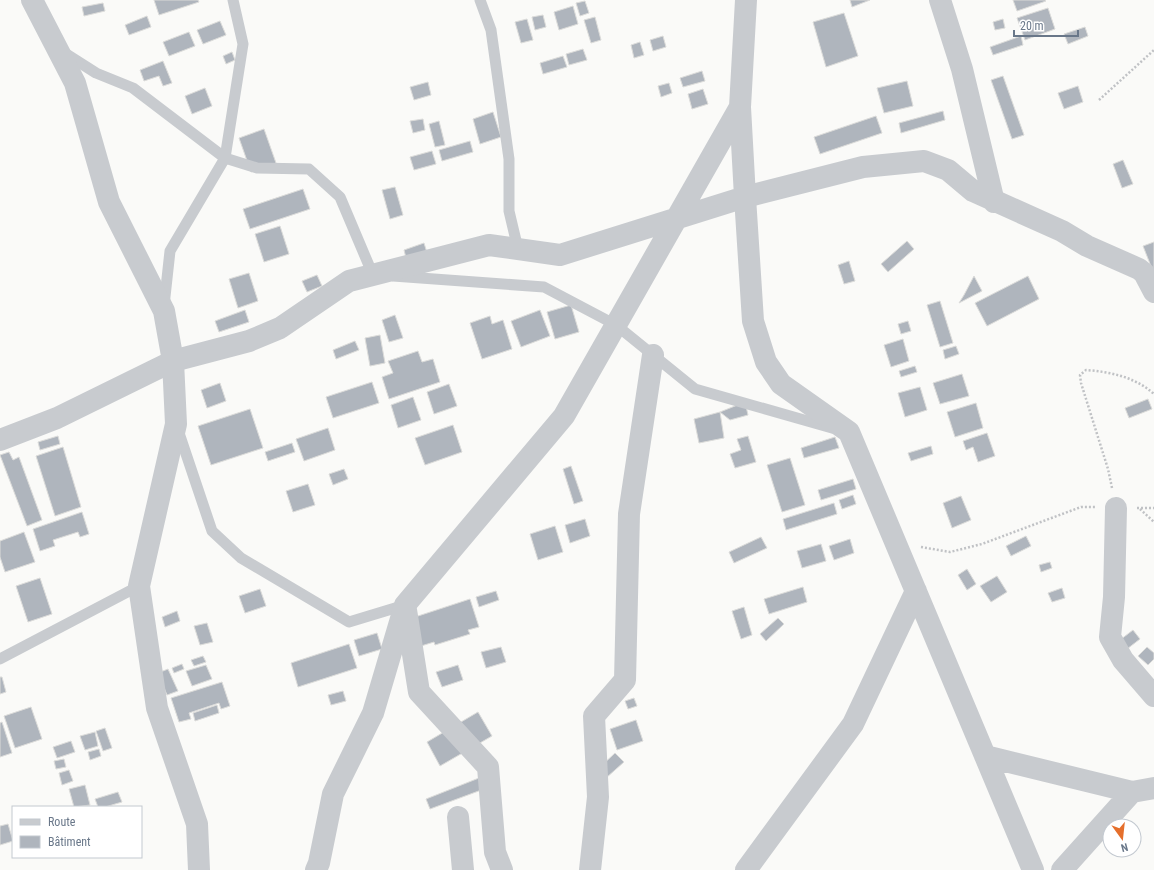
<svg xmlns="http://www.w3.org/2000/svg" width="1154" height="870" viewBox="0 0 1154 870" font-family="'Roboto Condensed',sans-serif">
<rect width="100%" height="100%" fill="#fafaf8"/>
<path fill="#afb5bd" stroke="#dcdcda" d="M154 0H198L199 2 159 15Z
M850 0H870L852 7Z
M1013 0H1045L1046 1 1017 11Z
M585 1 589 13 580 16 576 3Z
M103 3 105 11 84 16 82 7Z
M573 6 578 24 559 30 554 12Z
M1048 8 1055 29 1025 40 1017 18Z
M844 13 858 56 826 67 813 22Z
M543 15 546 27 535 30 532 17Z
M147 16 151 27 129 35 125 25Z
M595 17 601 40 591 43 584 20Z
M527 19 533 40 521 43 515 22Z
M1003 19 1005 28 995 30 993 22Z
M220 21 226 35 203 44 197 30Z
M1085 27 1088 36 1068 44 1064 34Z
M189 32 195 46 169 56 163 42Z
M663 36 666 47 653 51 650 40Z
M1021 36 1023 45 993 55 990 47Z
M640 42 644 55 634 58 631 45Z
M583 49 587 60 569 65 566 54Z
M232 52 235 60 226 64 223 56Z
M563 56 567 67 543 74 540 63Z
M163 61 172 83 163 86 159 76 144 81 140 70Z
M702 71 705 81 683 87 680 78Z
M1003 76 1024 135 1012 139 991 80Z
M907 81 913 106 884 113 877 88Z
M428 82 431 95 414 100 410 87Z
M669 83 672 93 661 97 658 86Z
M1078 86 1083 102 1064 109 1058 93Z
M205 88 212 106 192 114 185 96Z
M703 89 708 104 692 109 688 94Z
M943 111 945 120 901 133 899 123Z
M493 112 501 137 480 144 473 119Z
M876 116 882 133 820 154 814 137Z
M423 119 425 130 413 133 410 121Z
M439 121 445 145 435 147 429 124Z
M264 129 276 163 251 172 239 138Z
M470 141 473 152 442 161 439 150Z
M432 151 436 164 414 170 410 157Z
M1123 160 1133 184 1122 188 1113 164Z
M395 187 403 215 390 219 382 190Z
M303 189 310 209 250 229 243 209Z
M280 226 289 254 264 262 255 234Z
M907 241 914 249 888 272 881 264Z
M1154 242V274L1143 246Z
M424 243 428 256 407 262 404 250Z
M849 261 855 281 844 284 838 265Z
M249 273 258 301 238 308 229 279Z
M317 275 322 286 307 292 302 281Z
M974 276 982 291 959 303 964 295Z
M1028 276 1039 299 987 326 975 303Z
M940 301 953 343 940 347 927 305Z
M571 305 579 332 555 339 547 312Z
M245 310 249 322 219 332 215 321Z
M540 310 550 336 521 347 511 321Z
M395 315 403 338 389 342 382 320Z
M490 316 492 324 503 320 512 349 482 359 470 323Z
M908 321 911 331 901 334 898 324Z
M380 335 385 363 370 366 365 338Z
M903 339 909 361 891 367 884 345Z
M355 341 359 350 336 359 333 350Z
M956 346 959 354 945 359 943 350Z
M418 351 422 362 433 359 440 382 389 399 382 377 393 373 388 361Z
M915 366 917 372 901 377 899 371Z
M962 374 969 396 940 404 933 383Z
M372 382 379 403 333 418 326 397Z
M220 383 226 401 207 408 201 390Z
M449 384 457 406 434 414 427 392Z
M920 387 927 410 905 417 898 393Z
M413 397 421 420 398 428 391 405Z
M1148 399 1152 409 1129 418 1125 408Z
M745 402 748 415 730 420 720 412Z
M976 403 983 428 955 437 947 412Z
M250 409 263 448 211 465 198 426Z
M720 412 724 438 699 443 694 419Z
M453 425 462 452 425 465 415 438Z
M328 428 335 450 304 461 296 439Z
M987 433 995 456 978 462 973 447 966 450 963 441Z
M58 436 60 444 40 450 38 442Z
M748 436 756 462 735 468 730 454 741 450 737 439Z
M835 437 839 448 804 458 801 448Z
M292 443 295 452 268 461 265 452Z
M931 446 933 454 911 461 908 453Z
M63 447 81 507 55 516 36 456Z
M9 452 13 460 19 457 42 520 27 526 0 455Z
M790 458 805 505 782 512 767 465Z
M571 466 583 501 574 504 563 469Z
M344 469 348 479 333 485 329 474Z
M853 479 856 489 821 500 818 490Z
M308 484 315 505 293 512 286 491Z
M853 495 856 504 842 509 839 500Z
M961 496 971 520 952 528 943 503Z
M834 503 837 514 786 530 783 519Z
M82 512 89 534 80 537 78 532 53 540 55 546 40 551 33 529Z
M585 519 590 536 570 543 565 525Z
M555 526 563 552 538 560 530 534Z
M24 532 35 562 5 572 0 557V541Z
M1026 536 1031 546 1011 556 1006 546Z
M761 537 767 548 734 563 729 552Z
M850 539 854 553 834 560 829 546Z
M821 544 826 561 802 568 797 551Z
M1050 562 1052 568 1041 572 1039 565Z
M967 569 976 584 967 590 958 575Z
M997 576 1007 592 991 602 980 586Z
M40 578 52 614 28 622 16 586Z
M803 587 807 602 769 614 764 599Z
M1062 588 1065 598 1052 602 1048 593Z
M260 589 266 606 245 613 239 596Z
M496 591 499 600 479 607 476 597Z
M470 599 479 627 468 630 470 634 435 645 434 642 421 646 412 618Z
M744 607 752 635 741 639 732 611Z
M177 611 180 621 165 627 162 617Z
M778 618 784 624 766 641 760 634Z
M207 623 213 642 200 645 194 626Z
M1133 630 1140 639 1127 649 1120 640Z
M377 633 382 649 359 656 354 640Z
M349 644 357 668 298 687 291 663Z
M501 647 506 662 486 668 481 652Z
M1147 647 1154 653V659L1148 665 1138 656Z
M203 656 206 662 194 666 191 660Z
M182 664 184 669 174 673 172 668Z
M206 665 212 679 192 686 186 671Z
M458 665 463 680 442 687 436 672Z
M168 669 178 691 167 695 158 673Z
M0 677H2L6 692 0 694Z
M222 682 230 706 221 709 219 703 189 713 191 719 179 722 171 698Z
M343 691 346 701 331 705 328 695Z
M634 698 637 706 628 709 625 701Z
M217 705 219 713 195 721 193 713Z
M31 707 42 739 15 748 4 716Z
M478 712 492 736 440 766 427 742Z
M636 720 643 741 617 750 610 729Z
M2 722 12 753 0 757V723Z
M105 728 112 748 103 751 96 731Z
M95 732 98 746 85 750 80 736Z
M71 741 75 752 57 758 53 747Z
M99 749 101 756 90 760 88 752Z
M615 753 624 762 606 778 598 769Z
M64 759 66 767 56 769 54 761Z
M69 770 73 781 62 785 59 773Z
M479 778 484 789 430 809 426 799Z
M85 785 90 805 74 807 69 789Z
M118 792 122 802 105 807H98L95 799Z
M8 824 13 841 0 845V826Z"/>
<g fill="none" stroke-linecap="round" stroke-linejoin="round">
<path stroke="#c0c2c5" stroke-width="2.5" stroke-dasharray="2 2" stroke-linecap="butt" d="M1099 100 1154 50
M1112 488 1108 469 1081 383 1080 375 1086 370C1111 372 1135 377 1154 394
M1137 508H1154
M1140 509 1154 522
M921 547 950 552 982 544 1081 507H1096"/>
<path stroke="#c8cbcf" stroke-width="11" d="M480 0 491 30 509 159V211L518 249
M63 52 96 73 133 88 225 158 257 168 309 169 340 197 373 275H376
M393 276 544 287 616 325 695 389 832 428
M164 306 170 251 225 158 243 44 233 0
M178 430 212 531 241 558 349 622 405 605
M0 659 139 586"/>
<path stroke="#c8cbcf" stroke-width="22" d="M32 0 75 83 109 202 164 311 173 361 176 424 139 586 157 708 197 824 199 870
M746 0 740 107 745 197 753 321 766 362 781 384 849 432 1033 870
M940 0 962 69 994 202
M0 440 57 418 173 361 249 341 280 328 349 281 489 245 560 255 745 197 863 167 924 161 948 170 973 191 1062 231 1087 246 1139 269 1144 273 1154 292
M1116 508 1114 597 1110 637 1123 660 1154 696
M406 610 419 692 488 767 495 852 502 870
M985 756 1132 792 1154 788
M458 817 463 870
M316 870 319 863 333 794 373 713 405 605 564 416 740 107
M590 870 598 797 594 716 625 680 629 514 653 355
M746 870 853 724 916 591
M1062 870 1132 792"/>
</g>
<rect x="12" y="806" width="130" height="52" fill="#ffffff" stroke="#c3c9d0"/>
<rect x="20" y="819" width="20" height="6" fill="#c8cbcf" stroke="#c3c9d0"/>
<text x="48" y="826" font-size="12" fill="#697789">Route</text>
<rect x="20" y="836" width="20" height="12" fill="#afb5bd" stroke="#c3c9d0"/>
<text x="48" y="846" font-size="12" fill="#697789">Bâtiment</text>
<g transform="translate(1122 838) rotate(165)"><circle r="19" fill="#ffffff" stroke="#c3c9d0"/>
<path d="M0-3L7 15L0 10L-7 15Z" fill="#e56f2c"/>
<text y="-6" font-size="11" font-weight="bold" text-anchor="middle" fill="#697789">N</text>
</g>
<path d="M1014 30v6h64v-6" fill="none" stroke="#697789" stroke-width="2"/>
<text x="1020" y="30" font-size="12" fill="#697789" stroke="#ffffff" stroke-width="3" paint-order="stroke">20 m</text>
</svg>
